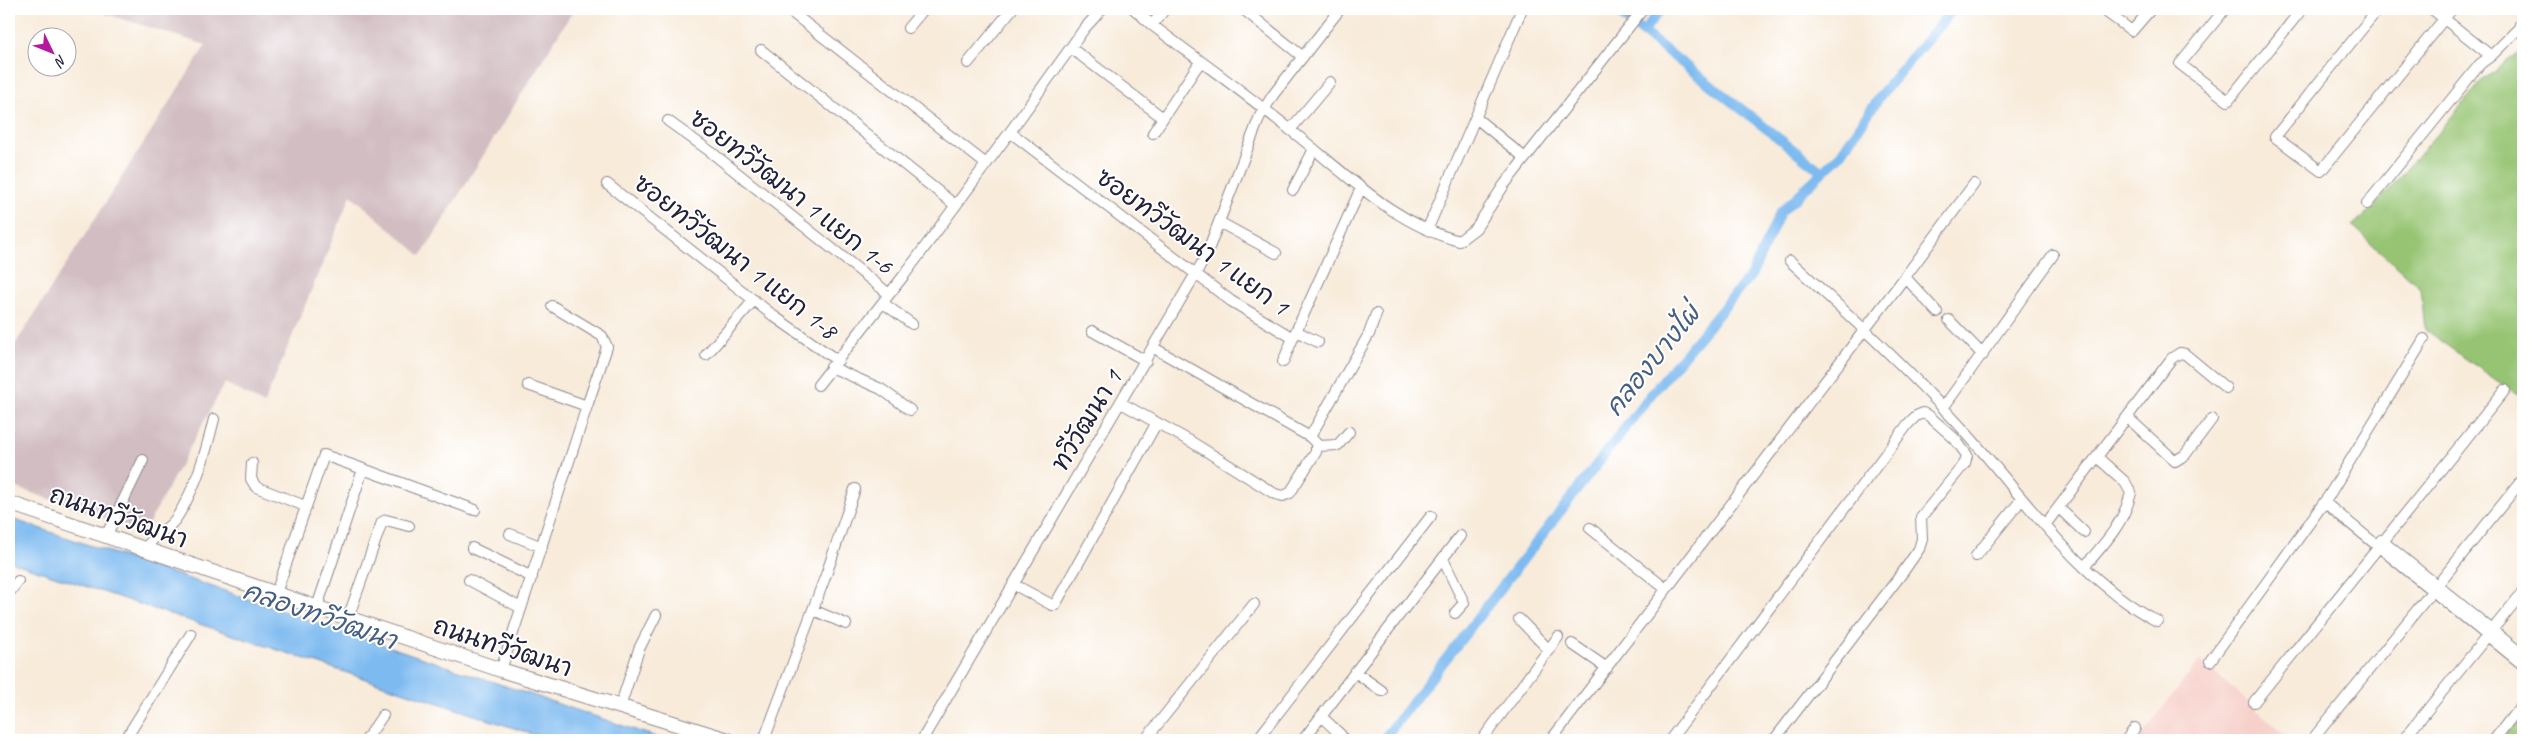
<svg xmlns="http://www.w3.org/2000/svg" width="2532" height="749" viewBox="0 0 2532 749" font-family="Caveat,'Playpen Sans Thai',sans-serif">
<rect width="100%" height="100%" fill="#fff"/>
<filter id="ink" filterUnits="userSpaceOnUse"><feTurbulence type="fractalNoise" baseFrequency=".02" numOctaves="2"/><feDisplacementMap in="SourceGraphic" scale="10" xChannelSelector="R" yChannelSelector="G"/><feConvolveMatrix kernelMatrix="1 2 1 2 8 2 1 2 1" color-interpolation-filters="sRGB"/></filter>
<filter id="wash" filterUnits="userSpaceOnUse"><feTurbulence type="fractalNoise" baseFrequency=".0096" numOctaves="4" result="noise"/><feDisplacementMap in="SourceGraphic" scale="20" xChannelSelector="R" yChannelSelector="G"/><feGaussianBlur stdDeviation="1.12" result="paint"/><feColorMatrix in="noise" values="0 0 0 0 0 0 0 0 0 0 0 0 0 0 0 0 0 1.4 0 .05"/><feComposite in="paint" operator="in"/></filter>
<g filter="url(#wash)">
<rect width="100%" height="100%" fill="#f8ebda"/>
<path fill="#f7d0ca" d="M2200 660 2291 740H2138Z"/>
<path fill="#d2bec2" d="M90 9H574L421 256 351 195 264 404 225 383 144 532 9 485V354L206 45Z"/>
<path fill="#96c472" stroke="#5c7356" d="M2523 49V399L2425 330 2421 288 2352 226 2375 206 2483 80Z
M2523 713V740H2501Z"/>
<path fill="#7dbaf0" stroke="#506e96" d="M9 518 665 740H550L9 561Z"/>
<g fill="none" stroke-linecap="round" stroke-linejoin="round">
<path stroke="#7dbaf0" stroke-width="10" d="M1613 9 1822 172
M1643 32 1661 9
M1383 740 1653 392 1752 274 1780 213 1841 154 1883 92 1953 9"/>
</g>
</g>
<g filter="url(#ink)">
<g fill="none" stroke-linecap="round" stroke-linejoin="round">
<g stroke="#8d868a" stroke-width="12">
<path id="minor" d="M1134 9 1152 25C1201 62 1251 97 1298 136 1348 176 1395 224 1459 241L1476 228 1504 185 1643 9
M1243 9 1303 57
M2102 9 2132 31 2151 9
M2225 9 2180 64 2228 101 2302 9
M2378 9 2275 137 2321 171 2452 9
M2432 9 2491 56 2519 28
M790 11 986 164
M2523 15 2519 28 2523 27
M1152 25 1165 9
M908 28 924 9
M1071 48 1163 118
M761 50 955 205
M968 63 1012 9
M1476 118 1525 158
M668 121 711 152 889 294
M1290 130 1330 82
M1010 132 1084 29 1102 9
M1153 133 1200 62
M607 184 775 317 838 361
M1293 190 1314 149
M2367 204 2480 64 2491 56
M1219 222 1276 253
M1428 228 1522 9
M1790 261C1848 314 1906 367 1959 425 2019 490 2077 580 2157 621
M1905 277 1974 184
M883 303 912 324
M1949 320 1983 355
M1092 331 1146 361
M1296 331 1318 342
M1154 348 1310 437
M706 355 754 300
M1283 362 1293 338
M831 367 881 389 910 410
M528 385 587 406 607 347 602 336 552 306
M818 385 905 274 1010 132 1231 301 1293 338 1361 188
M1121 403 1190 441 1275 494 1283 496 1290 493 1316 452V443L1310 437 1369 334 1376 314
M1943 408 2053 255
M2127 417 2175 461 2185 455 2212 419
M1317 446 1338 445 1349 432
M252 463 251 479 256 487 305 506
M2324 502 2523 665
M2059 508 2084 532
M2045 525 2172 358 2180 353 2185 354 2226 388
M1590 528 1666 589
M510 534 542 547
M106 536 143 460
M2381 540 2523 655
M472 548 532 577
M145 549C155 533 168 531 177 517 196 488 206 452 214 419
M1976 556 2022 499
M1443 559 1464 603 1455 613
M2085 566C2105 543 2124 523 2131 493L2125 482 2097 457
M469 580 521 608
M1013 584 1052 605H1055L1156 424
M9 593 18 581
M276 593 324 455 363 469
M317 607 363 469 475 510
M813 610 846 624
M348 618 382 522 386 520 409 526
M1519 619 1549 650
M1572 644 1607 668
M2210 661 2328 497 2424 339
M501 670 587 406
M1355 672 1382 691
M2254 702 2505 390
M620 707 639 649 656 615
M1321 716 1341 735 1342 740
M125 740 191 634
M366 740 383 715
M764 740 827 572 855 489
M922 740 1205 258 1260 116 1273 95 1340 9
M1145 740 1254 604
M1257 740 1431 516
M1303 740 1460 536
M1482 740 1558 637
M1551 740 1905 277 1937 312
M1670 740 1908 424 1916 416 1923 413 1929 416 1954 438 1967 455 1965 463 1921 517 1922 539 1919 549 1903 572 1774 740
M2126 740 2135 728
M2312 740 2523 479
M2403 740 2523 592
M2494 740 2523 703"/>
</g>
<g stroke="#8d868a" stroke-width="16">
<path id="major" d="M9 503 501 670 728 740"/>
</g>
<use href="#minor" stroke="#fff" stroke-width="10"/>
<use href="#major" stroke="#fff" stroke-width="14"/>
</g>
</g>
<g text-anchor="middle" stroke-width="4" stroke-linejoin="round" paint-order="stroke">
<g font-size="25" fill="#22223b" stroke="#fff">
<text transform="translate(792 191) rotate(38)" y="9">ซอยทวีวัฒนา 1 แยก 1-6</text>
<text transform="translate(1193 241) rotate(36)" y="9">ซอยทวีวัฒนา 1 แยก 1</text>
<text transform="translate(736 256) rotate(38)" y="9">ซอยทวีวัฒนา 1 แยก 1-8</text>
<text transform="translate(1086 420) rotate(-59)" y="9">ทวีวัฒนา 1</text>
<text transform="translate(119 516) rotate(19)" y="9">ถนนทวีวัฒนา</text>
<text transform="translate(503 646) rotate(18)" y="9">ถนนทวีวัฒนา</text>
</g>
<g font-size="26" font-style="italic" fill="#465f83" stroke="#fff">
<text transform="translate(1652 360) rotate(-51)" y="9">คลองบางไผ่</text>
<text transform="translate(320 615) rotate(19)" y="9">คลองทวีวัฒนา</text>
</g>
</g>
<rect width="2532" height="749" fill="none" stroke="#fff" stroke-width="30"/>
<g transform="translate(52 52) rotate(133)"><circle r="24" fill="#ffffff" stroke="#a7a7b1"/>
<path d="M0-4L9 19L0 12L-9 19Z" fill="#b5179e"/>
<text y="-8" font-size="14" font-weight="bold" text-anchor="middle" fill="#22223b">N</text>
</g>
</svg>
